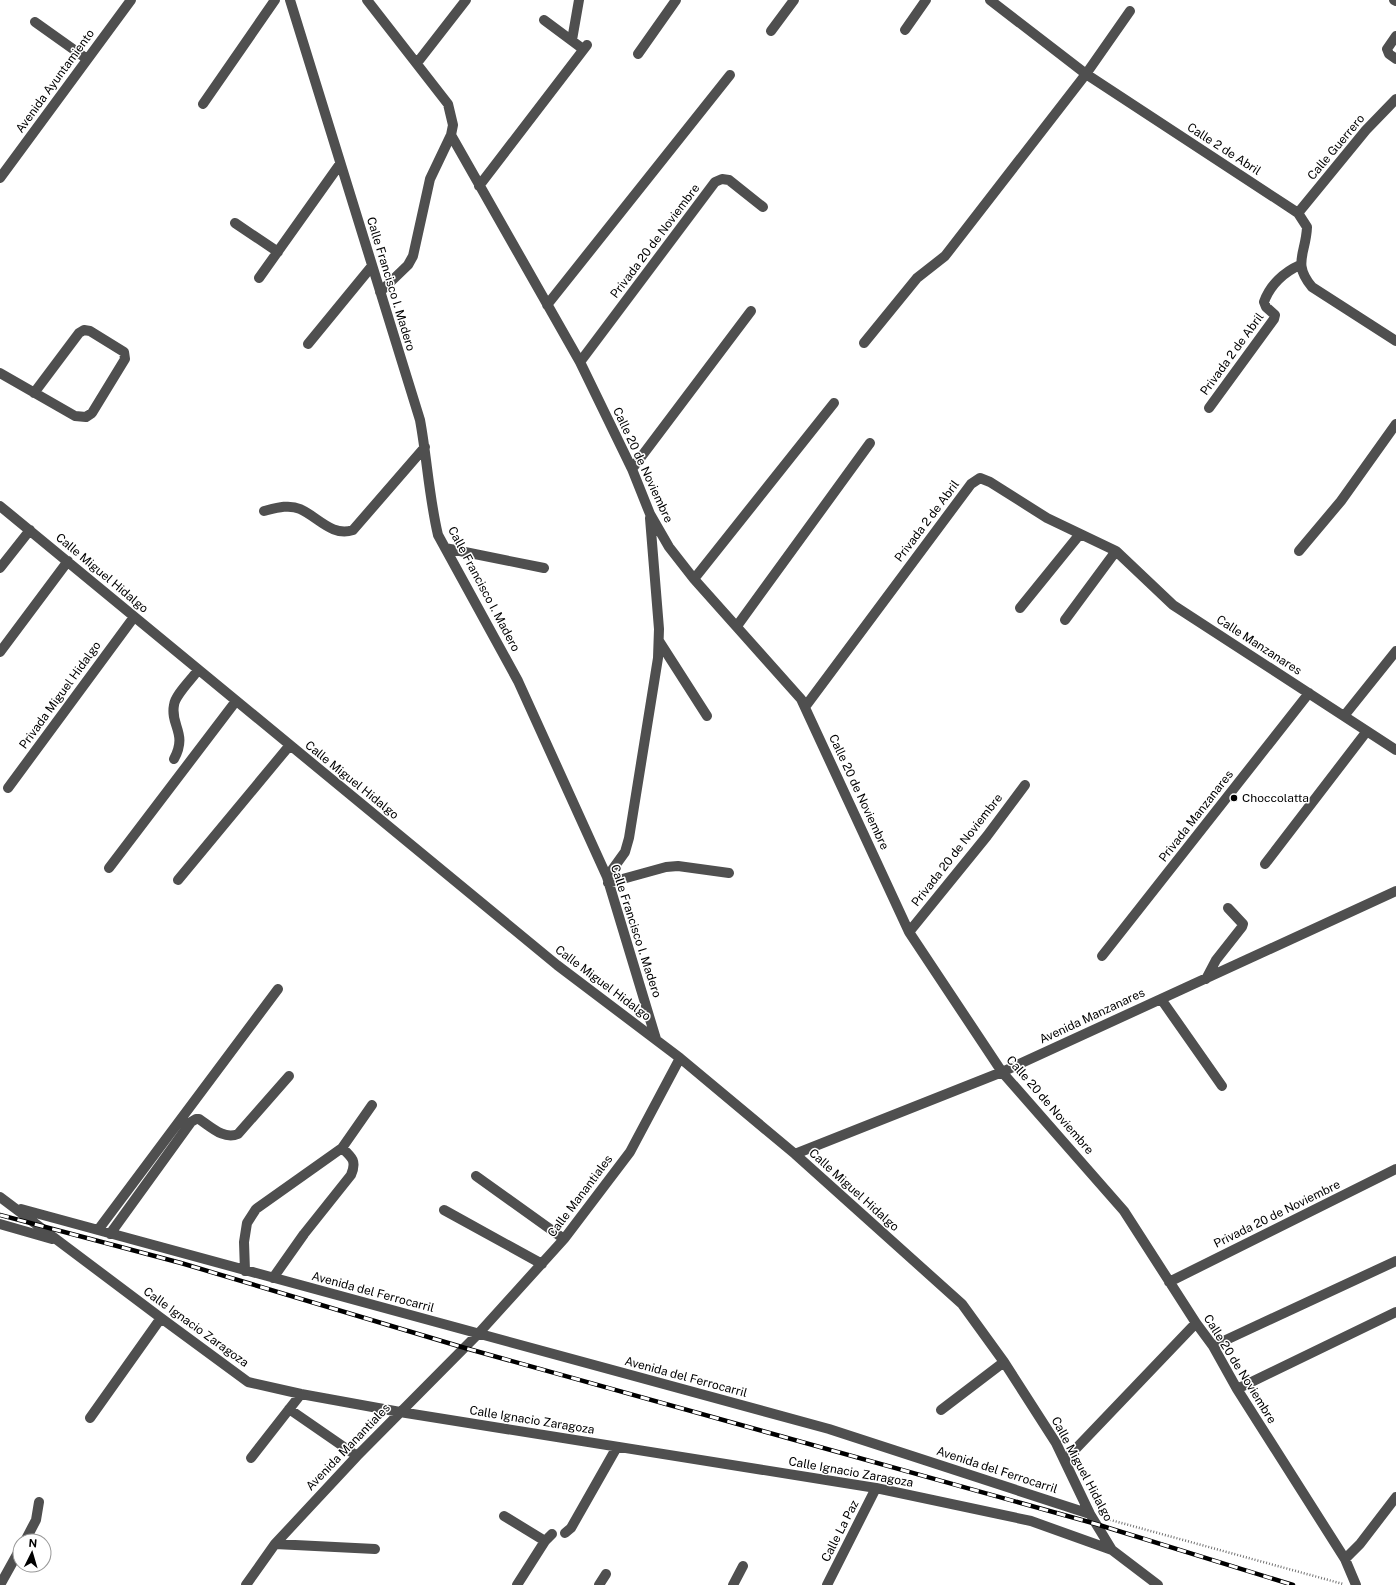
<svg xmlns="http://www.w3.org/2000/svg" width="1396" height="1585" viewBox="0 0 1396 1585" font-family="'Public Sans',sans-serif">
<rect width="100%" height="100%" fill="#fff"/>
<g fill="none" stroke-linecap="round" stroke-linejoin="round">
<path stroke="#717171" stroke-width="2.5" stroke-dasharray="1 2" stroke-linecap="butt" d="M1107 1519 1343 1584"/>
<path stroke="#4f4f4f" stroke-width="10" d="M290 0 420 420C427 458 429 497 438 535L518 681 607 877 656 1039
M367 0 448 104 453 125 451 135 430 179 413 256 408 265 380 292
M990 0 1086 74 1298 213 1307 227C1306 254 1292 263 1312 287L1396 341
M1394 0 1396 1
M544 20 583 49
M35 22 87 59
M905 30 926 0
M771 31 794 0
M1396 36 1387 49 1389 54 1396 59
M572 40 579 0
M638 54 676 0
M417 63 466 0
M203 104 275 0
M451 135 580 362 632 469 650 514 669 547 694 579 801 699 909 932 1002 1072 1124 1211 1196 1323 1213 1346 1237 1389 1345 1559 1356 1585
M0 178 131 0
M479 186 587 45
M1298 213 1366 130 1396 99
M235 223 278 252
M259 278 340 164
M547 305 730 75
M864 343 917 278 945 256 1086 74 1130 11
M308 344 372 266
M580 362 715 182 722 179 729 180 763 207
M0 373 75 416 86 417 92 413 125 359 124 352 90 331 84 330 79 333 34 393
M1209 408 1274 319 1275 315 1266 307 1264 302C1270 285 1284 272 1300 265
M632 469 751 311
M0 506 557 965 680 1058 795 1154 962 1304 1004 1362 1056 1443 1090 1514 1112 1550
M264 511C276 508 289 504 300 509 318 517 332 537 353 530L425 447
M445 548 544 568
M1299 551 1341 501 1396 424
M0 568 30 530
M694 579 834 403
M1020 608 1080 534
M1065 620 1116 551
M737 626 870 443
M659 641 707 716
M0 652 68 561
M805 707 971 484 980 478 990 482 1047 518 1116 551 1173 605 1396 750
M1344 716 1396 651
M174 759C188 733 170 726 174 705 175 695 192 679 198 670
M8 788 134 617
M1265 864 1367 731
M109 868 236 701
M607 877 625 852 629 838 658 658 659 629 650 518
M178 880 290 745
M608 883 666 867 678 866 729 873
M909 932 987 836 1025 785
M1102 956 1309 693
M1206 979 1216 960 1242 927 1243 924 1228 908
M1161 999 1222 1086
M342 1148 372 1105
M795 1154 1002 1072 1396 891
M476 1176 564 1239
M0 1197 161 1318 248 1382 301 1394 400 1412 876 1488 1031 1521 1112 1550 1158 1585
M21 1209 829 1429 1090 1514
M444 1210 542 1264
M0 1224 52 1239
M98 1230 278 989
M110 1234 191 1122 196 1119H199C211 1127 224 1140 238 1134L289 1076
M245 1271 244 1242 247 1223 256 1209 342 1148C352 1157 357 1161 351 1175L304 1234 273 1278
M1169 1282 1396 1169
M1213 1346 1396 1261
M1237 1389 1396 1312
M289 1409 357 1456
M941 1410 1004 1362
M90 1418 161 1318
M251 1458 301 1394
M1065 1460 1196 1323
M504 1516 545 1541
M565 1533 571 1528 617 1447
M25 1541 36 1520 39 1502
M275 1544 375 1549
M1345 1559 1360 1544 1396 1497
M0 1585 20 1549
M246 1585 275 1544 357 1456 478 1334 564 1239 630 1152 680 1058
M517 1585 545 1541 552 1534
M599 1585 606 1574
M733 1585 743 1566
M827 1585 876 1488"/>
<g stroke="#000" stroke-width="4.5">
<path id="rail" d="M0 1215 181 1263 465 1348 1096 1524 1293 1585"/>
</g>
<use href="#rail" stroke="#fff" stroke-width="3" stroke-dasharray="9" stroke-linecap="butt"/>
</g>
<circle fill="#000" stroke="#fff" stroke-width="1.5" cx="1234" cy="798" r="4"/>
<g text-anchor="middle" stroke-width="3" stroke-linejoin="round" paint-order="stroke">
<g font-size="12" fill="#000" stroke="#fff">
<text transform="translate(55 81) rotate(-54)" y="4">Avenida Ayuntamiento</text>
<text transform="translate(1336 147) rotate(-50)" y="4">Calle Guerrero</text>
<text transform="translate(1224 149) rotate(33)" y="4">Calle 2 de Abril</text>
<text transform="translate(655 241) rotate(-53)" y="4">Privada 20 de Noviembre</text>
<text transform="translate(391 284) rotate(73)" y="4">Calle Francisco I. Madero</text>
<text transform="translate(1232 354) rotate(-54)" y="4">Privada 2 de Abril</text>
<text transform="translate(643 465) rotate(65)" y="4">Calle 20 de Noviembre</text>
<text transform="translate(927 521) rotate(-53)" y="4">Privada 2 de Abril</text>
<text transform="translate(102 573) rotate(40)" y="4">Calle Miguel Hidalgo</text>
<text transform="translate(484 589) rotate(62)" y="4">Calle Francisco I. Madero</text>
<text transform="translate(1259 645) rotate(33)" y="4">Calle Manzanares</text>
<text transform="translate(60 695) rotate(-54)" y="4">Privada Miguel Hidalgo</text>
<text transform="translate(352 780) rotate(39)" y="4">Calle Miguel Hidalgo</text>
<text transform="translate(859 792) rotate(65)" y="4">Calle 20 de Noviembre</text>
<text transform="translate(1196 816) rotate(-52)" y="4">Privada Manzanares</text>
<text transform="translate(957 850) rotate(-52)" y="4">Privada 20 de Noviembre</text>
<text transform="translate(636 931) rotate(72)" y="4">Calle Francisco I. Madero</text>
<text transform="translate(603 983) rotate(37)" y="4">Calle Miguel Hidalgo</text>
<text transform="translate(1092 1016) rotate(-25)" y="4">Avenida Manzanares</text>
<text transform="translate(1050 1105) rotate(49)" y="4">Calle 20 de Noviembre</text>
<text transform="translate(854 1190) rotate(42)" y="4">Calle Miguel Hidalgo</text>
<text transform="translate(580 1196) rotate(-53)" y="4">Calle Manantiales</text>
<text transform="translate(1277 1214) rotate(-26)" y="4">Privada 20 de Noviembre</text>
<text transform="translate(373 1292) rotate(15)" y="4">Avenida del Ferrocarril</text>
<text transform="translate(196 1327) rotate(36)" y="4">Calle Ignacio Zaragoza</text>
<text transform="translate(1240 1369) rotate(58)" y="4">Calle 20 de Noviembre</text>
<text transform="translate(686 1377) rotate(15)" y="4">Avenida del Ferrocarril</text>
<text transform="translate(532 1420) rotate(9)" y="4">Calle Ignacio Zaragoza</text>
<text transform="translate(348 1447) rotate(-46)" y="4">Avenida Manantiales</text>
<text transform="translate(1082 1469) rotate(62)" y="4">Calle Miguel Hidalgo</text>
<text transform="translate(997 1470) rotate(18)" y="4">Avenida del Ferrocarril</text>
<text transform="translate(851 1472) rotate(10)" y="4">Calle Ignacio Zaragoza</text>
<text transform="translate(840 1531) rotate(-63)" y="4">Calle La Paz</text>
</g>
<g font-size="12" fill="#000" stroke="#fff" text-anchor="start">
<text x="1242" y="802">Choccolatta</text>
</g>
</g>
<g transform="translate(32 1553) rotate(5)"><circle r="19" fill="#ffffff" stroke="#999999"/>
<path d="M0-3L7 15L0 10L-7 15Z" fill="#000000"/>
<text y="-6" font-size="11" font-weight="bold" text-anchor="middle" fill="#000000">N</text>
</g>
</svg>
